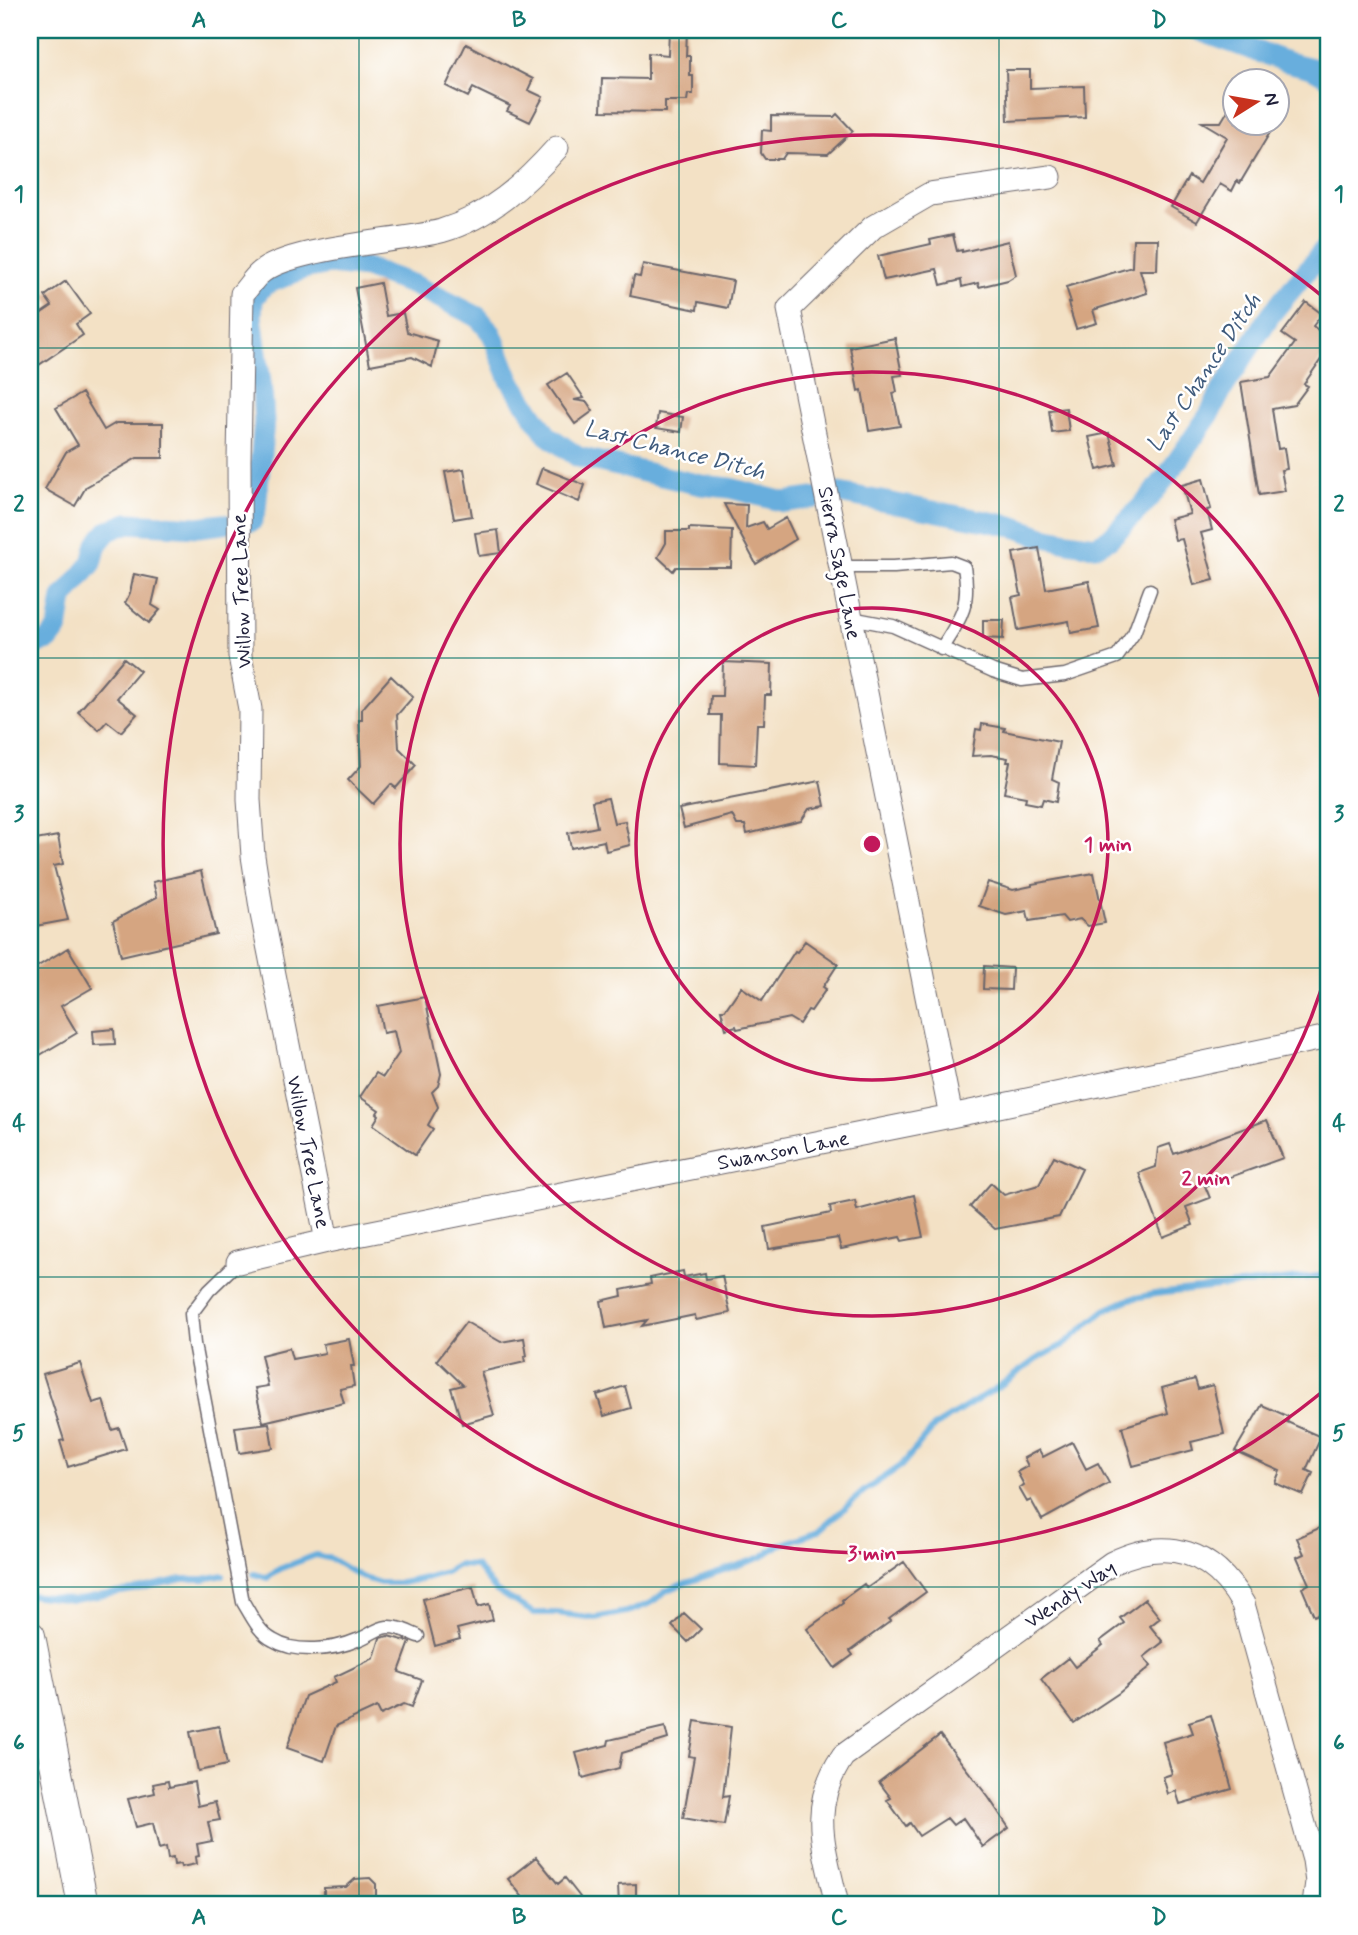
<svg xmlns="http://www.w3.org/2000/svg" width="1358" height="1935" viewBox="0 0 1358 1935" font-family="Mynerve,sans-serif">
<rect width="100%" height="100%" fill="#fff"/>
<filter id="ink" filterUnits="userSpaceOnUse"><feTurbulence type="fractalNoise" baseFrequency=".0143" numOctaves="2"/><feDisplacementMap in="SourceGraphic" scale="14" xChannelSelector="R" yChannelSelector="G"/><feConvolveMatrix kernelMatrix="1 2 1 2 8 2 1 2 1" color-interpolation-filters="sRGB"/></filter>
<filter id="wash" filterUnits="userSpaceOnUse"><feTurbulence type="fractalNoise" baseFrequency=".00686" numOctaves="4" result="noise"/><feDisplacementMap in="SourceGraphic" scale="28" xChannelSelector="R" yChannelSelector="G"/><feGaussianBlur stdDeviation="1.57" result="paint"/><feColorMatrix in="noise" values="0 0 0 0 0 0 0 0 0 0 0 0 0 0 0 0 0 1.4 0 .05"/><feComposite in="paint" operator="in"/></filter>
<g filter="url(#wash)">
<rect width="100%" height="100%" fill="#f3e1c5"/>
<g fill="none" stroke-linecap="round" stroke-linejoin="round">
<path stroke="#67aedd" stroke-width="6" d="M254 1574 268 1578 279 1569 316 1555 331 1559 361 1577 380 1583H402L425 1578 446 1572 458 1565 476 1566 496 1591 534 1613H556L595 1618 631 1611 651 1603 666 1591 683 1584 762 1557 779 1545 819 1531 864 1491 901 1466 935 1426 998 1387 1035 1360 1063 1345 1105 1310 1130 1299 1155 1294 1328 1275
M30 1595 73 1600 133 1590 182 1579H204L223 1575"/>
<path stroke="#67aedd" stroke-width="21" d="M1197 30 1287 62 1312 68 1328 77
M839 493 1012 526 1040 536 1068 542 1095 546 1109 539 1148 500 1166 477 1209 415 1222 390 1271 314 1328 245
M252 521 256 509 264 421 262 390 252 317 253 299 264 285 303 269 330 264 366 268 414 285 478 317 492 334 510 380 547 435 578 457 701 485 730 488 784 502 814 498
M30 646 49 640 58 628 63 598 92 563 97 544 108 531 128 523 198 527 223 524"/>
</g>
<g id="blocks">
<path fill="#d5a581" d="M669 30H687L686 56H690V76H693V94H688L687 101H665V112L601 111 602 78 648 79V53L668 55Z
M466 44 533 79 528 90 543 97 530 122 507 111 510 106 473 88 468 97 446 86Z
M1006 70H1030V88L1084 86 1085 117 1008 121Z
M1236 97V122H1260L1272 129 1240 183 1237 181 1232 191 1220 184 1197 222 1171 207 1189 176 1200 183 1227 137 1202 122H1221Z
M837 114 853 131 828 154 786 153 782 159H765L761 153 762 130 771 131V116L834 117Z
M953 235 957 251 962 250V252L1008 241 1016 275 1008 280 979 287 978 283 962 287 961 280 941 285 937 269 884 280 878 256 931 244 930 240Z
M1133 239H1158L1157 270H1140L1147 293 1093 310 1097 323 1076 329 1068 303 1071 302 1066 287 1132 267Z
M643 264 733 281 728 308 698 302 697 310 630 296 634 276 640 277Z
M66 281 90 314 76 324 83 335 30 371V321L52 306 45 296Z
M380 283 386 316 403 313 407 332 438 341 432 367 412 357 370 365 355 288Z
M1306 302 1322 314 1313 326 1328 338V362L1322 358 1304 384 1308 386 1294 405 1272 409 1278 449 1284 448 1287 469 1281 470 1285 491 1259 495 1241 382 1270 377 1295 343 1282 334Z
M895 338 902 375 894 376 897 392 893 393 900 426 869 431 862 390 858 391 850 347Z
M567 373 584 398 574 400 587 402 593 411 575 424 548 385Z
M82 393 104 430 116 423H163V458H137L86 487 75 506 45 489 66 452 78 445 56 408Z
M1066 408 1069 431 1052 433 1049 410Z
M658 413 683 417 681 432 656 428Z
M1109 433 1117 465 1097 470 1089 437Z
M542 468 585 485 579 502 536 484Z
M464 469 472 516 454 519 445 472Z
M1203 479 1211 509 1207 510 1212 530 1201 533 1214 580 1194 585 1182 539 1175 540 1170 519 1190 514 1182 485Z
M724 504 747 505 746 528 763 522 767 529 786 518 796 539 756 564Z
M689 528 732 530 731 567H676L673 571 658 557 666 543V531H689Z
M498 530 501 553 479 556 475 533Z
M1039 548 1046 589 1089 581 1099 628 1071 633 1069 621 1018 630 1012 597 1021 595 1013 553Z
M134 574 158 579 152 605 160 610 149 623 125 603 130 593Z
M983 620H1004L1003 639 983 638Z
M124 658 140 671 117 698 137 714 121 732 107 721 99 730 78 712Z
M723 662 772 664 771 695H765L764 724H757L755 765 720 763 721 715H710L711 696H722Z
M391 676 413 697 397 715 399 748 416 765 396 788 391 784 373 804 348 780 361 766 359 720H362V709Z
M982 724 1005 728 1004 731 1059 742 1052 779 1059 782 1056 802 1043 799 1041 805 1025 802 1026 797 1004 793 1010 762H1007L1008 758 991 755 972 756 976 729 981 730Z
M820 781 825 806 809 809 801 821 747 834 745 825H737L732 815 684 828 679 809Z
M608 798 614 823 625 821 630 845 606 851 604 841 571 848 568 833 597 827 592 801Z
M58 836 63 864 54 866 68 920 30 927V841Z
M201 871 216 934 121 956 113 921 157 897 153 882Z
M1094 873 1105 923 1088 926 1080 919 1067 922 1062 916 1029 921 1027 911 1006 915 979 906 988 882 1013 890 1032 886V884Z
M805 941 838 964 823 987 826 989 811 1011 808 1010 799 1024 789 1018 737 1029 736 1026 726 1029 721 1010H725L741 987 762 1001 795 951 797 952Z
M68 948 92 988 61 1006 77 1033 30 1061V971Z
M984 966 1012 968 1011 990 983 989Z
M425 997 441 1074 438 1086 432 1092 438 1107 428 1125 433 1129 415 1155 373 1125 379 1115 377 1113 379 1110 360 1097 376 1073 383 1077 399 1053 394 1031 383 1033 378 1006Z
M114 1029 115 1044 94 1045 93 1031Z
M1267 1120 1283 1158 1205 1186 1210 1198 1186 1207 1193 1225 1163 1237 1139 1173 1156 1167 1158 1148 1170 1144 1174 1154Z
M1054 1156 1082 1169 1059 1217 995 1229 970 1207 991 1183 1004 1195 1039 1185Z
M914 1195 923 1237 902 1241 900 1237 841 1249 838 1238 769 1249 765 1227 831 1213 830 1206 855 1201 857 1210Z
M683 1271 684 1277 705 1273 706 1279 722 1276 730 1313 696 1320 695 1315 642 1326 647 1320 606 1328 601 1301 622 1296 621 1290 651 1284 650 1278Z
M466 1322 501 1342 524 1338 527 1356 524 1357 525 1362 481 1372 494 1415 462 1424 451 1388 463 1385 437 1360Z
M349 1339 354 1366H351L354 1386 340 1389 344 1403 263 1422 255 1388 268 1386 261 1355 289 1348 292 1359 325 1353 323 1344Z
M80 1363 93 1403 103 1400 112 1430 119 1428 126 1449 68 1467 60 1441 64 1440 43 1374Z
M1195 1379 1198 1389 1213 1385 1224 1434 1191 1442 1193 1450 1133 1466 1122 1427 1168 1413 1162 1388Z
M625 1386 631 1408 604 1416 597 1395Z
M1262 1405 1289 1417 1287 1422 1321 1437 1306 1470 1313 1473 1303 1495 1275 1483 1280 1471 1235 1451Z
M269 1423 273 1448 239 1453 235 1427Z
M1072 1442 1086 1469 1098 1463 1109 1483 1042 1520 1031 1500 1027 1502 1019 1488 1024 1485 1017 1472 1028 1466 1024 1458 1039 1450 1043 1457Z
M1328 1524V1610L1314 1616 1302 1588 1309 1584 1297 1557 1304 1554 1297 1538Z
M904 1562 926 1592 889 1619 891 1621 850 1651 853 1655 835 1668 807 1629 843 1603 842 1600 864 1584 867 1588Z
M473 1587 478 1607 489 1604 493 1620 457 1629 460 1639 435 1646 423 1599Z
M1145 1599 1160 1618 1150 1626 1163 1642 1144 1657 1151 1666 1119 1693 1074 1723 1041 1679 1068 1658 1075 1667 1103 1645 1100 1641 1124 1623 1120 1618Z
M684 1613 701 1629 688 1642 672 1626Z
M388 1636 410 1642 399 1672 422 1680 412 1707 404 1704 381 1715 377 1707 336 1726 324 1761 287 1748 305 1696 336 1682 334 1677 374 1658 380 1638Z
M1211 1715 1232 1789 1180 1804 1176 1791 1168 1794 1163 1777 1172 1774 1163 1742 1193 1733 1189 1722Z
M695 1721 731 1727 723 1797 729 1796 724 1825 683 1818 694 1757 689 1756Z
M219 1726 227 1765 198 1771 190 1732Z
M665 1727 668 1739 622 1753 619 1768 583 1778 576 1753 608 1745 609 1740Z
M940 1735 989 1798 1009 1828 983 1847 963 1818 953 1825 947 1818 919 1836 910 1823 906 1826 887 1800 891 1798 879 1782Z
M168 1781 169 1787 194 1782 198 1806 215 1802 220 1820 208 1822 212 1841 197 1844 199 1856 195 1857 196 1864 181 1867 180 1864 174 1865 173 1858 168 1859 166 1847 159 1849 153 1823 136 1827 128 1799 155 1793 153 1784Z
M536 1857 558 1884 565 1878 580 1897 570 1905H529L508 1879Z
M370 1878 376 1884V1905H324V1888L346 1887 355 1879Z
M636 1884V1905H619L618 1885Z"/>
</g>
</g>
<g filter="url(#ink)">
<use href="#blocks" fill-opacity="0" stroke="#6b656b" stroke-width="2"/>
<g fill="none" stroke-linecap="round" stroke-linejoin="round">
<g stroke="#6b656b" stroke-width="15">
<path id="service" d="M841 567H894L951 562 964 567C971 605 961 618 941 649
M851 618 893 626 993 671 1022 680 1065 675 1117 657 1134 633 1150 590
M238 1262 209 1290 191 1314 194 1344 243 1602C251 1615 259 1633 273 1640 295 1654 334 1650 357 1640 367 1637 377 1628 387 1627 398 1626 408 1632 418 1636"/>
</g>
<g stroke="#6b656b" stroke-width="25">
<path id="minor" d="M951 1116 789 309 873 227 930 194 1050 177
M327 1241 262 914 253 856 249 800 250 709 240 656 239 460 242 294C248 288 253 279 259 274 288 247 399 242 441 231 489 217 525 184 557 148
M238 1262 327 1241 951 1116 1328 1037
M837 1905C825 1848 807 1809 843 1756L1112 1563C1168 1536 1213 1551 1243 1604L1314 1860 1317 1882 1314 1905"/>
</g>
<g stroke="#6b656b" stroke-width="32">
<path id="tertiary" d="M30 1636 83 1905"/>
</g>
<use href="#service" stroke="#fff" stroke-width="12"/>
<use href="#minor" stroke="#fff" stroke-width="23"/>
<use href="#tertiary" stroke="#fff" stroke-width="30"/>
</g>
</g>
<path fill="none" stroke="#0f766e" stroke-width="2" stroke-opacity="0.55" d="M359 30V1905M679 30V1905M999 30V1905M30 348H1328M30 658H1328M30 968H1328M30 1277H1328M30 1587H1328"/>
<g fill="none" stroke="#c2185b" stroke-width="3.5">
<circle cx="872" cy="844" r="236"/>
<path d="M1328 966A472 472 0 1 1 1328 722"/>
<path d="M1328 1387A709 709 0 1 1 1328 301"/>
</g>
<g text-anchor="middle" stroke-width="5" stroke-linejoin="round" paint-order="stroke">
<g font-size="21" fill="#22223b" stroke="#fff">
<text transform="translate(840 563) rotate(79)" y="7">Sierra Sage Lane</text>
<text transform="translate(241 591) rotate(-92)" y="7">Willow Tree Lane</text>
<text transform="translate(783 1150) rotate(-11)" y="7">Swanson Lane</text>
<text transform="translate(309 1152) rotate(79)" y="7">Willow Tree Lane</text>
<text transform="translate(1070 1594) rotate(-34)" y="7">Wendy Way</text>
</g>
<g font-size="23" font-style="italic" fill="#3e5a7c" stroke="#fff">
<text transform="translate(1203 372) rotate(-56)" y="8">Last Chance Ditch</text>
<text transform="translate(675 449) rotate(14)" y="8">Last Chance Ditch</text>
</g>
</g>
<circle cx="872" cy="844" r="10" fill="#c2185b" stroke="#fff" stroke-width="3.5"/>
<g font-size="21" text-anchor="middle" font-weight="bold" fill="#c2185b" stroke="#fff" stroke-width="5" stroke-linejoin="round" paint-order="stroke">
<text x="1108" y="851">1 min</text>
<text x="1206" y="1185">2 min</text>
<text x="872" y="1560">3 min</text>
</g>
<rect width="1358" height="1935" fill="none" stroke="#fff" stroke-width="77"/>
<g transform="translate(1256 102) rotate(79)"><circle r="33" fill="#ffffff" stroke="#a7a7b1" stroke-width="2"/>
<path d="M0-5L12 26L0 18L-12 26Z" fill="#c8321e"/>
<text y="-10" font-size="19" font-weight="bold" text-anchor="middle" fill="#22223b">N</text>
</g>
<rect x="38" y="38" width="1282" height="1858" fill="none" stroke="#0f766e" stroke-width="2.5"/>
<g font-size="23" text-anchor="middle" font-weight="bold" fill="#0f766e">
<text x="199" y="27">A</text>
<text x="519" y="27">B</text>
<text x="839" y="27">C</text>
<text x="1159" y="27">D</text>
<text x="19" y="201">1</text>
<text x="1339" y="201">1</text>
<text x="19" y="511">2</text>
<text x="1339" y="511">2</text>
<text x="19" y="821">3</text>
<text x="1339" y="821">3</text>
<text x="19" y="1130">4</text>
<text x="1339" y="1130">4</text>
<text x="19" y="1440">5</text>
<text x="1339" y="1440">5</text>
<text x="19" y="1750">6</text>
<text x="1339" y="1750">6</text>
<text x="199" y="1924">A</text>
<text x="519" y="1924">B</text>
<text x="839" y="1924">C</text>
<text x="1159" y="1924">D</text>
</g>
</svg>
